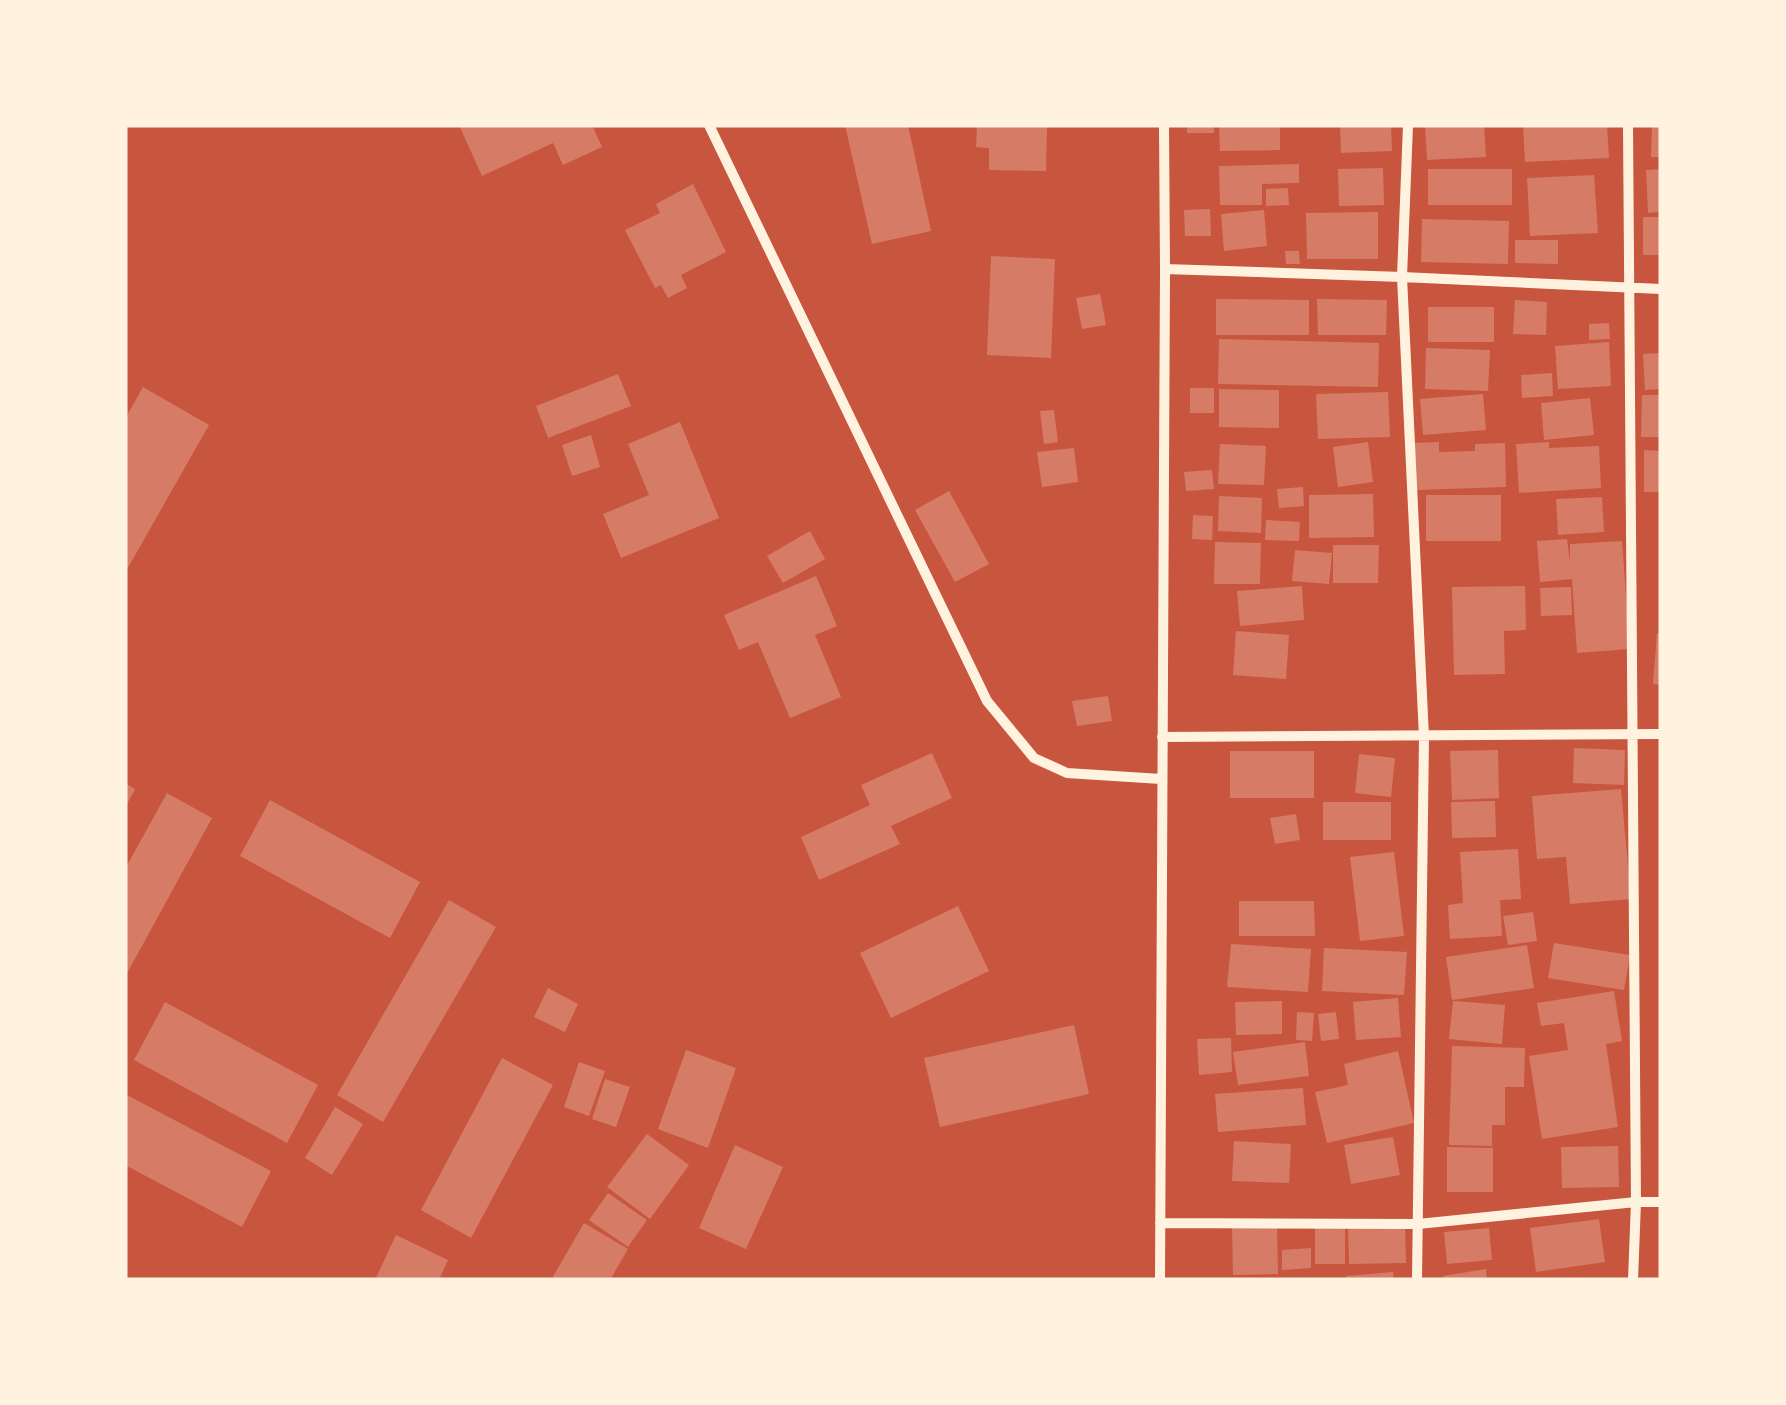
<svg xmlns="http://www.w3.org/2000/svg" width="1786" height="1405" viewBox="0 0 1786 1405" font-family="'IBM Plex Sans',sans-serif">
<rect width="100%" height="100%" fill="#c8553d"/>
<path fill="#d67c66" d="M459 125H592L602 147 563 165 553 143 482 176Z
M845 125H908L931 231 872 244Z
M977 125H1047L1046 171 989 170V148L976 147Z
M1187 125H1214V133H1187Z
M1219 125H1280V150L1220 151Z
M1340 125H1391L1392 151 1341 153Z
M1425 125H1484L1486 157 1427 160Z
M1523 125H1607L1609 158 1525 162Z
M1652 125H1661V157H1651Z
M1299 164V183L1262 184V205H1220L1219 166Z
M1383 168 1384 205 1339 206 1338 169Z
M1428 169H1512V205H1428Z
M1661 169V212L1648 213 1646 170Z
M1594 175 1598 233 1530 236 1527 178Z
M693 184 726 252 681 275 687 288 668 298 661 285 655 288 625 230 660 213 656 204Z
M1288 188 1289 205 1266 206V189Z
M1210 209 1211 236H1185L1184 210Z
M1264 210 1267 246 1224 251 1221 214Z
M1378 212V259H1307L1306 213Z
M1643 217H1661V255H1643Z
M1422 219 1509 221 1508 264 1421 262Z
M1515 240H1558V264L1515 263Z
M1285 251H1299L1300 264H1286Z
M991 256 1055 259 1051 358 987 355Z
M1100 294 1106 325 1082 329 1076 298Z
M1216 299 1309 300V335H1216Z
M1317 299 1387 300 1386 335H1318Z
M1515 300 1547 302 1546 335 1513 334Z
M1428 307H1494V342H1428Z
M1609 323 1610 339 1589 340V324Z
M1219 339 1379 343 1378 387 1218 384Z
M1609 342 1611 386 1558 389 1555 346Z
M1426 348 1490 350 1488 391 1425 389Z
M1661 353V389L1645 390 1643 354Z
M1552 373 1553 396 1522 398 1521 375Z
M618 374 631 406 548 438 536 406Z
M143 387 209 425 125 573V419Z
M1190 388H1214V413H1190Z
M1219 389 1279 390V428L1219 427Z
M1388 392 1390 437 1318 439 1316 394Z
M1483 394 1486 430 1423 435 1420 399Z
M1642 395H1661V437H1641Z
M1590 398 1594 435 1544 440 1541 403Z
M1054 410 1058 442 1044 444 1040 411Z
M680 422 719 518 621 558 603 514 649 495 628 444Z
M591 435 600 467 572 476 562 445Z
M1368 442 1373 482 1338 487 1333 447Z
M1439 442V452L1475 451V444L1505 443 1506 487 1416 490 1414 443Z
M1549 442V448L1599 446 1601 488 1519 493 1516 444Z
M1220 444 1266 446 1264 485 1218 484Z
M1074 448 1078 482 1042 487 1037 452Z
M1644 450 1661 451V492H1644Z
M1212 470 1214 489 1186 491 1184 472Z
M1303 487 1304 506 1279 508 1277 489Z
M949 491 989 564 955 582 915 510Z
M1373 494 1374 537 1309 538V495Z
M1426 495H1501V541H1426Z
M1219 496 1262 498 1261 533 1218 531Z
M1602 497 1604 532 1558 535 1556 499Z
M1193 515 1213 516 1212 540 1192 539Z
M1266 520 1300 522 1299 541 1265 540Z
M810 531 825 559 783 583 767 556Z
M1567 539 1570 562V544L1622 541 1630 649 1577 653 1572 579 1540 582 1537 541Z
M1215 542 1261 543 1260 584H1214Z
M1333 545H1379L1378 583H1333Z
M1295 550 1332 553 1329 584 1292 581Z
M816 576 837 626 815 635 841 697 790 718 758 642 739 650 724 615Z
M1302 586 1304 620 1240 626 1237 591Z
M1525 586 1526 630 1504 631 1505 674 1454 675 1452 587Z
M1571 587 1572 615 1541 616 1540 588Z
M1236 631 1289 635 1286 679 1233 675Z
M1657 633 1661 634V685L1653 684Z
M1108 696 1112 721 1077 726 1072 701Z
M1574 748 1625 750 1624 785 1573 783Z
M1498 750 1499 798 1452 800 1450 751Z
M1230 751H1314V798H1230Z
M932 753 952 798 891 826 900 844 819 880 801 837 870 805 861 785Z
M1359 754 1395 758 1391 797 1355 793Z
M125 783 135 789 125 808Z
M1621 789 1631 899 1570 904 1566 857 1537 859 1532 796Z
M167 793 212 818 125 977V869Z
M270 800 420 882 390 938 240 856Z
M1495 801 1496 837 1452 838 1451 802Z
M1323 802H1391V840H1323Z
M1296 814 1300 840 1275 844 1270 818Z
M1518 849 1521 899 1500 900 1502 936 1450 939 1448 905 1463 903 1460 852Z
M1394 852 1404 936 1360 941 1350 857Z
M449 900 496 927 383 1122 337 1095Z
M1239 901H1314L1315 936H1239Z
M958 906 989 971 891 1018 860 953Z
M1533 912 1537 941 1508 945 1503 916Z
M1554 943 1630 955 1624 990 1548 978Z
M1231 944 1311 949 1308 992 1227 987Z
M1527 945 1534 988 1452 1000 1446 957Z
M1324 948 1407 952 1404 995 1322 991Z
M548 988 578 1004 565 1032 534 1017Z
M1614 991 1622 1041 1606 1044 1618 1127 1542 1139 1529 1056 1568 1050 1564 1023 1541 1026 1537 1003Z
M1398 998 1401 1037 1356 1040 1353 1002Z
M1282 1001V1034L1236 1035 1235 1002Z
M1453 1001 1505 1005 1502 1044 1449 1039Z
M165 1002 318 1085 287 1143 134 1060Z
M1297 1012 1314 1013 1312 1041 1296 1040Z
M1336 1012 1339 1039 1321 1041 1318 1014Z
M1074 1025 1089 1094 940 1127 924 1058Z
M1231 1038 1232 1072 1199 1075 1197 1039Z
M1305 1042 1309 1076 1238 1085 1233 1052Z
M1452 1046 1525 1048 1524 1087H1505V1125H1492V1146L1449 1145Z
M686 1050 736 1068 708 1148 658 1129Z
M1398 1051 1414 1123 1327 1143 1315 1092 1348 1085 1344 1064Z
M502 1058 553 1085 471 1238 421 1210Z
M579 1062 605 1071 589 1116 564 1107Z
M605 1079 630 1087 616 1127 592 1119Z
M1303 1088 1306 1125 1218 1132 1215 1094Z
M125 1094 271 1171 242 1227 125 1165Z
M335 1107 363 1124 332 1175 305 1158Z
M647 1134 689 1165 650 1219 607 1187Z
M1393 1137 1400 1175 1351 1184 1344 1145Z
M1234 1141 1291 1144 1289 1183 1232 1181Z
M735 1145 783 1167 746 1249 699 1228Z
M1618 1146 1619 1187 1562 1188 1561 1147Z
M1447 1147 1493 1148V1192H1447Z
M608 1193 647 1220 628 1247 589 1220Z
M1599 1219 1605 1262 1536 1272 1530 1228Z
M1315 1222H1345V1264H1315Z
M584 1223 628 1249 610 1280H551Z
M1405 1225 1406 1263 1349 1264 1348 1227Z
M1277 1226 1278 1274 1233 1275 1232 1227Z
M1489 1228 1492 1260 1447 1264 1444 1232Z
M396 1235 448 1260 439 1280H375Z
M1311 1248V1268L1282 1270V1250Z
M1486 1269 1487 1280H1444L1443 1276Z
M1393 1272 1394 1280H1346V1276Z"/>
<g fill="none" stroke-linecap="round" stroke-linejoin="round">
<path stroke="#fff3e0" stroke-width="10" d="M709 125 987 701 1034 758 1067 773 1161 779
M1408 125 1402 277 1424 737 1417 1280
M1628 125 1636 1202 1633 1280
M1165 269 1402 277 1661 289
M1162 737 1661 734
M1160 1223 1418 1224 1636 1202H1661
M1160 1280 1165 269 1164 125"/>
</g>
<rect width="1786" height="1405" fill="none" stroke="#fff3e0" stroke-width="255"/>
</svg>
